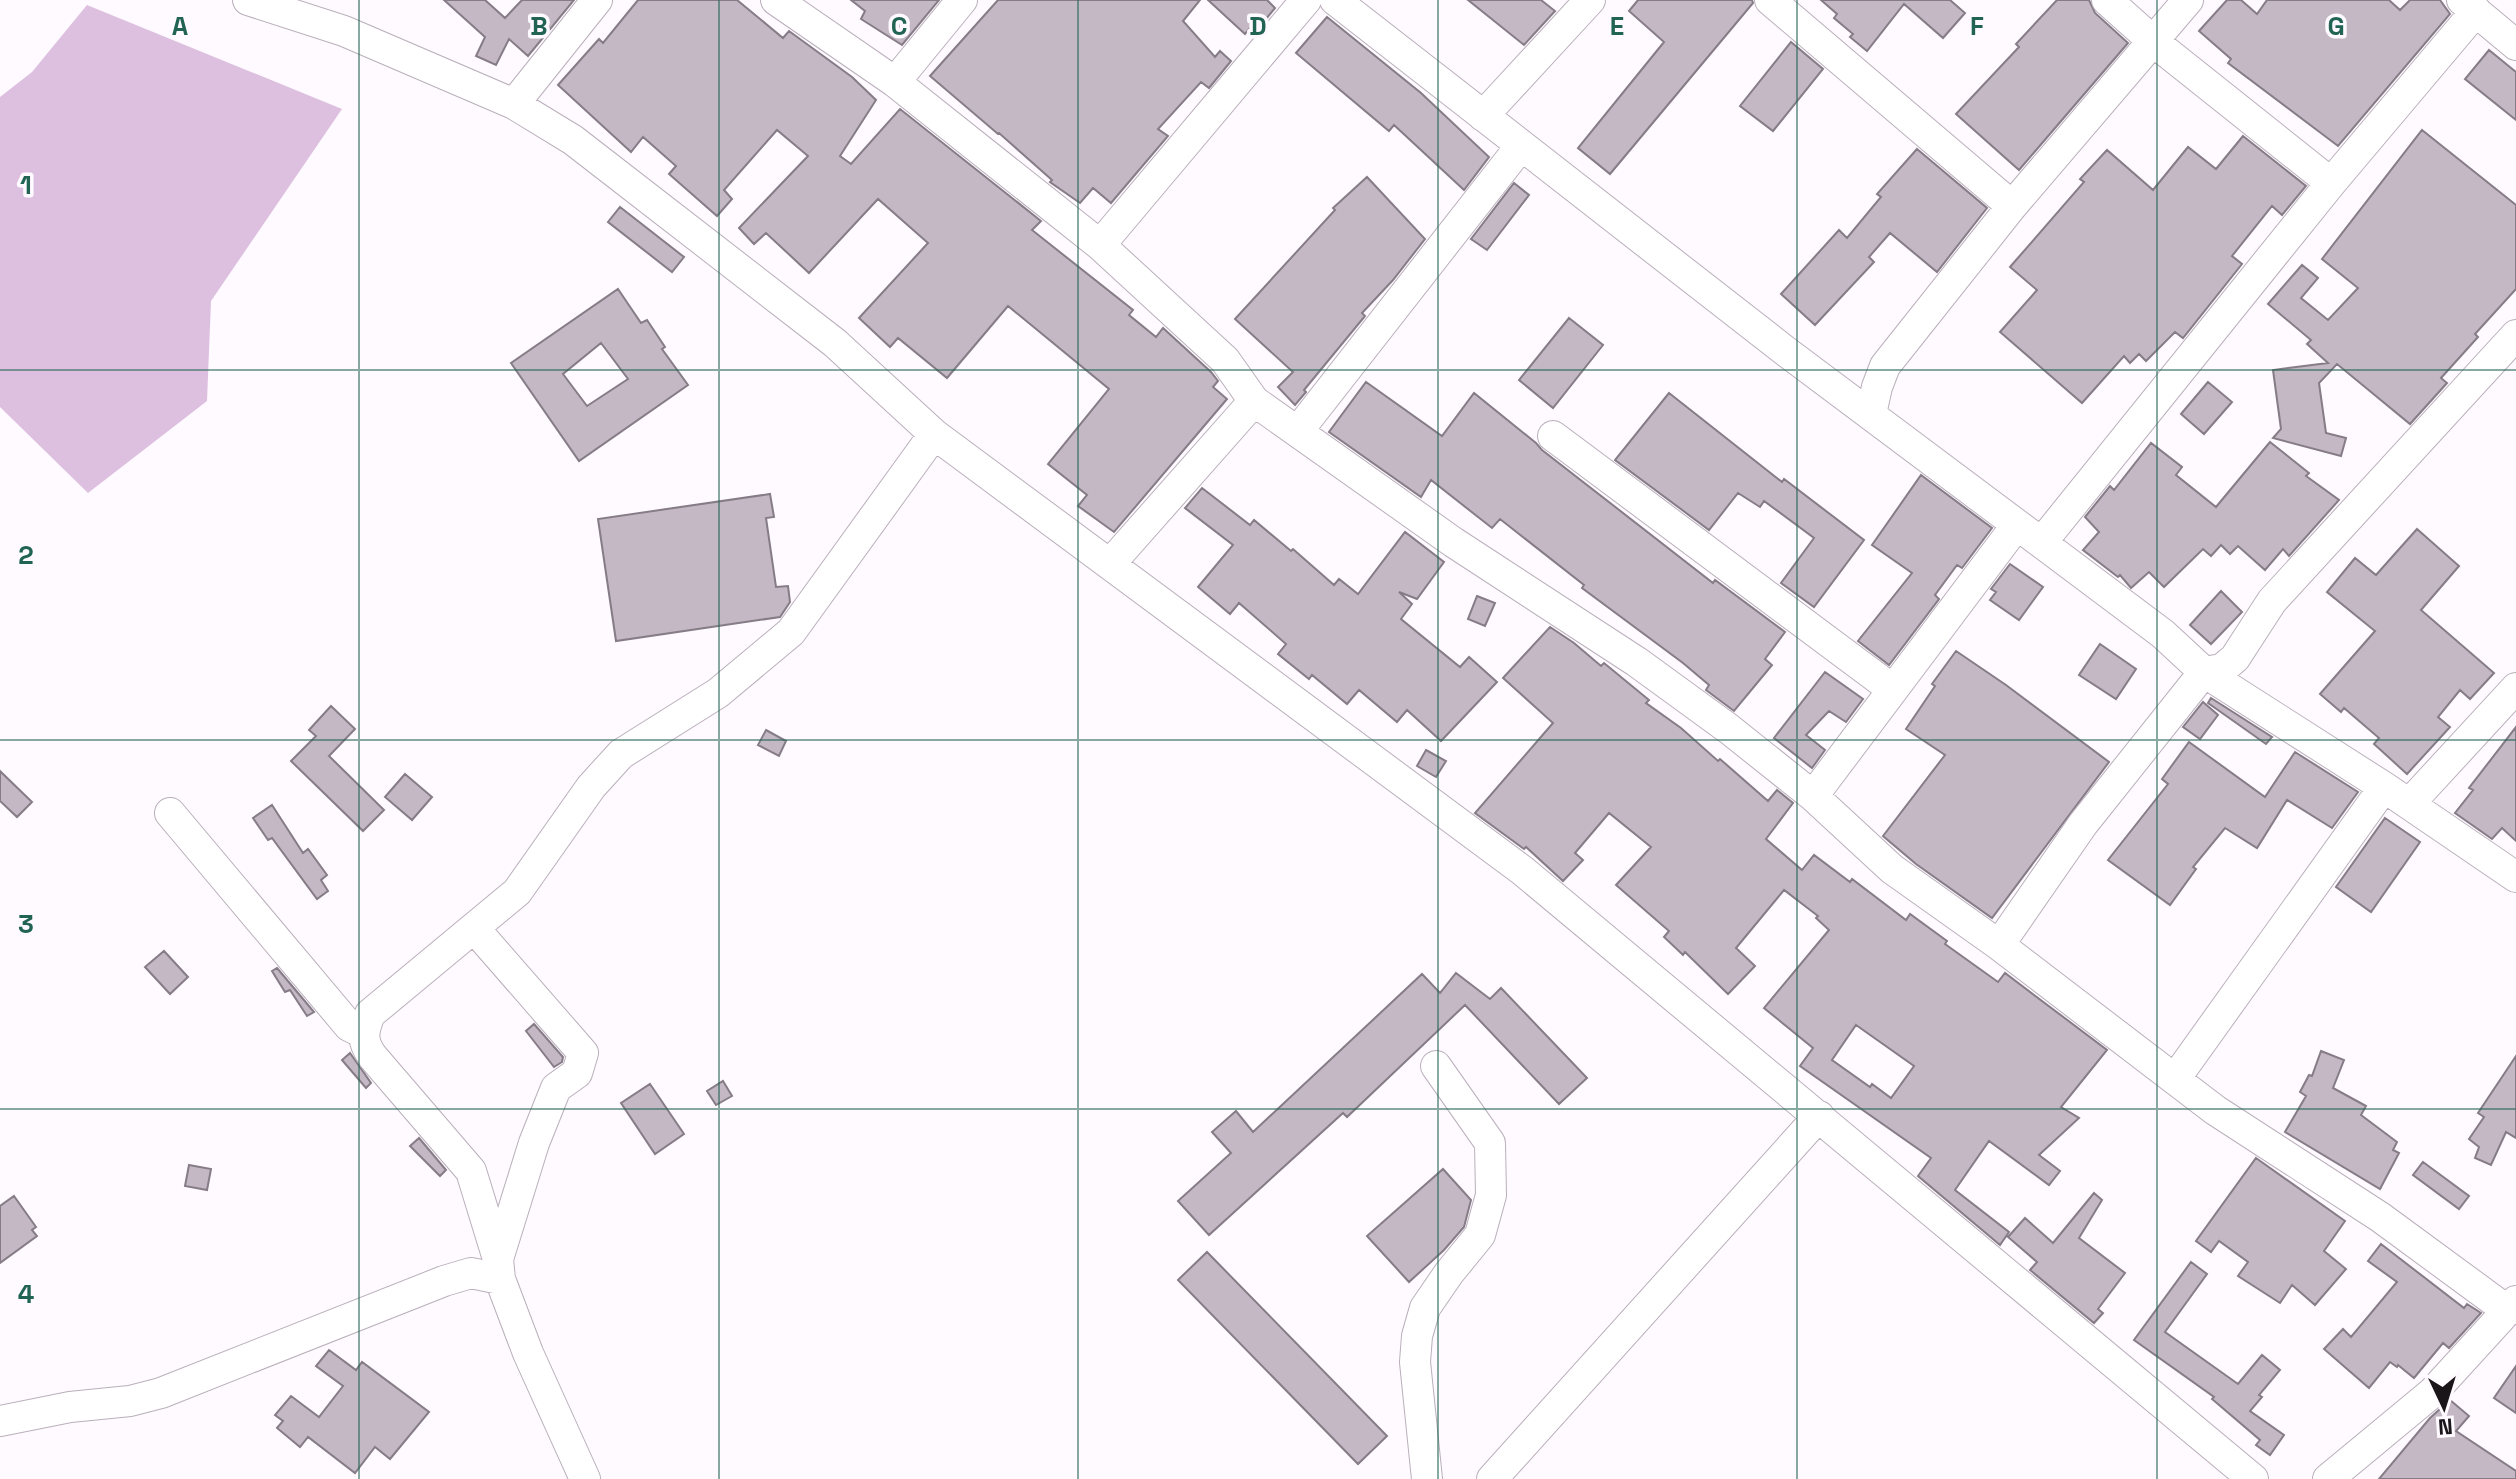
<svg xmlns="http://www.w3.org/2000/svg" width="2516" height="1479" viewBox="0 0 2516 1479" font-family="'Space Grotesk',sans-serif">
<rect width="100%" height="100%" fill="#fefaff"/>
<path fill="#ddc0df" d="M87 5 342 109 211 301 207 401 88 493 0 407V97L32 72Z"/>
<path fill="#c3b8c4" stroke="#867c87" stroke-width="2" fill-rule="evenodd" d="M444 0H485L505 18 522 0H574L528 56 509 39 496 65 476 56 485 37Z
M638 0H737L783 38 789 31 852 77 876 100 840 156 851 164 900 109 1041 221 1032 230 1133 310 1129 315 1156 337 1163 328 1211 372 1218 381 1213 387 1227 399 1114 532 1078 506 1087 495 1048 464 1109 389 1008 306 947 378 898 338 890 347 859 318 928 243 878 199 809 273 766 233 754 244 739 228 808 156 777 130 724 190 732 199 717 216 669 174 676 166 643 137 631 152 558 85 599 39 603 43Z
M851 0H939L902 45 861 19 865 11Z
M998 0H1200L1183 21 1215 57 1220 51 1231 61 1209 88 1201 82 1158 129 1168 136 1111 203 1093 188 1080 203 1050 182 1052 180 999 133 998 134 930 76Z
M1208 0H1267L1275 8 1254 34 1249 29 1245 34Z
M1468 0H1541L1555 11 1524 45Z
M1638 0H1752L1753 3 1610 174 1578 148 1664 42 1629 11Z
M1821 0H1950L1965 13 1943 38 1904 4 1867 51 1850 37 1853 34 1834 18 1837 14Z
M2057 0H2089L2095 13 2128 43 2019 170 1956 114 2019 47 2016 44Z
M2227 0H2241L2257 14 2267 0H2389L2400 10 2410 0H2440L2450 14 2338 146 2228 63 2231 59 2199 31Z
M1327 17 1421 93 1489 157 1464 190 1394 125 1389 131 1296 53Z
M1791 42 1823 69 1773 131 1740 106Z
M2489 50 2516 72V120L2465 79Z
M2422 130 2516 205V289L2475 334 2478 337 2441 378 2447 383 2410 424 2337 364 2319 383 2326 433 2346 438 2341 456 2273 438 2281 429 2273 370 2328 363 2307 344 2311 340 2268 304 2302 265 2318 278 2301 298 2328 320 2358 288 2322 259Z
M2243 136 2306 186 2282 215 2272 206 2232 256 2242 264 2183 338 2175 332 2146 361 2139 354 2130 363 2124 356 2082 403 2000 332 2037 290 2010 267 2084 182 2080 179 2107 150 2153 190 2188 147 2216 169Z
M1917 149 1987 208 1937 272 1890 233 1869 257 1874 262 1815 325 1781 294 1839 230 1847 238 1881 197 1877 194Z
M1367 177 1425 239 1393 280 1362 313 1365 316 1304 390 1306 392 1295 405 1278 387 1293 372 1235 319 1335 210 1333 208Z
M1514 183 1529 195 1487 250 1471 239Z
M620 207 684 257 672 272 608 222Z
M618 289 641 323 647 320 665 347 662 349 688 385 579 461 511 363ZM601 343 628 379 587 406 563 374Z
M1569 318 1603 345 1553 408 1519 380Z
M1366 382 1442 436 1474 393 1536 443 1542 450 1713 583 1715 580 1785 632 1765 659 1772 665 1734 711 1706 690 1709 685 1683 663 1582 588 1584 585 1500 519 1492 528 1431 480 1421 497 1329 432Z
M2208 382 2232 402 2204 434 2181 414Z
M1669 393 1782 482 1784 479 1864 540 1814 607 1781 583 1814 538 1764 501 1760 507 1738 493 1709 530 1615 460Z
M2270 442 2309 473 2306 476 2339 500 2289 556 2283 549 2265 570 2238 546 2230 554 2221 545 2211 556 2203 549 2164 587 2149 572 2131 588 2120 575 2118 577 2083 550 2099 532 2085 517 2110 486 2114 490 2151 443 2182 467 2176 475 2216 507Z
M1921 475 1992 528 1962 568 1957 565 1935 595 1939 599 1889 665 1858 641 1912 573 1872 545Z
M1202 488 1250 525 1254 520 1291 551 1293 549 1334 585 1339 579 1358 594 1405 532 1444 562 1417 599 1399 592 1412 604 1401 619 1460 667 1469 657 1497 682 1441 741 1407 710 1397 722 1359 690 1347 704 1312 675 1309 679 1278 654 1286 644 1239 603 1230 614 1198 587 1233 545 1185 508Z
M770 494 774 517 766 518 776 587 788 586 790 602 780 617 616 641 598 519Z
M2417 529 2459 566 2421 610 2494 673 2470 699 2460 690 2438 717 2450 727 2407 774 2374 744 2379 738 2344 708 2341 712 2320 694 2375 631 2327 592 2355 558 2376 575Z
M2010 564 2043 587 2019 620 1990 600 1996 592 1991 589Z
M2221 591 2242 612 2211 644 2190 625Z
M1477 596 1495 603 1485 626 1468 619Z
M1550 627 1574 643 1601 666 1604 663 1649 700 1646 703 1681 728 1718 761 1720 759 1768 801 1777 790 1793 803 1766 839 1802 870 1814 855 1850 882 1852 879 1906 920 1910 914 1947 941 1945 944 1998 982 2005 973 2107 1050 2061 1107 2079 1118 2039 1155 2060 1171 2049 1185 1989 1141 1955 1190 2009 1232 2000 1245 1918 1176 1931 1158 1800 1066 1813 1048 1764 1008 1829 930 1816 918 1818 916 1784 890 1736 948 1755 966 1728 994 1685 952 1683 955 1664 937 1669 931 1616 885 1651 847 1609 813 1575 853 1583 860 1563 881 1526 847 1524 849 1475 813 1553 723 1503 678ZM1856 1025 1914 1066 1891 1098 1872 1084 1870 1087 1832 1060Z
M2100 644 2136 669 2116 699 2079 675Z
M1956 651 2006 685 2109 762 1992 918 1916 864 1883 836 1945 755 1906 729 1935 686 1932 684Z
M1825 672 1863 699 1846 722 1829 711 1806 735 1825 750 1812 768 1774 738Z
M2211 698 2272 737 2266 744 2208 703Z
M2203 702 2218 715 2200 739 2183 727Z
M331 706 355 729 329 756 384 810 363 831 291 761 316 736 309 730Z
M2516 727V841L2502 828 2492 839 2455 813 2473 790 2469 788Z
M766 730 786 741 779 756 758 745Z
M2189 742 2265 797 2295 752 2358 792 2332 828 2287 800 2257 848 2225 828 2193 867 2196 869 2170 905 2108 860 2168 784 2162 779Z
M1426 750 1446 761 1436 777 1417 766Z
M0 771 32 802 17 817 0 801Z
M405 774 432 797 412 820 385 797Z
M272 805 303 853 308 849 327 875 321 880 328 891 317 899 272 838 268 840 253 818Z
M2385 818 2420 842 2371 912 2336 887Z
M164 951 188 977 170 994 145 967Z
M277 968 314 1012 307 1016 290 990 285 992 272 971Z
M1456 973 1490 999 1501 988 1587 1078 1559 1104 1465 1005 1347 1117 1343 1113 1209 1235 1178 1201 1231 1153 1212 1132 1236 1111 1253 1132 1422 974 1440 993Z
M534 1024 563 1057 562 1062 554 1067 526 1031Z
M2321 1051 2344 1060 2333 1088 2366 1106 2361 1115 2397 1142 2393 1150 2399 1153 2380 1189 2285 1132 2306 1096 2300 1092 2309 1075 2312 1076Z
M350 1053 371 1083 366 1088 342 1060Z
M2516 1056V1138L2506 1132 2491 1165 2475 1158 2479 1147 2469 1139 2484 1117 2478 1113Z
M723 1081 732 1096 716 1105 707 1091Z
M650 1084 684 1134 655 1154 621 1103Z
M419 1138 446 1170 440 1176 410 1146Z
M2256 1158 2345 1221 2324 1251 2346 1269 2315 1305 2292 1285 2280 1303 2238 1276 2248 1262 2219 1241 2211 1252 2196 1241Z
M2423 1162 2469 1196 2459 1209 2413 1175Z
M189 1165 211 1169 207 1190 185 1186Z
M1443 1169 1471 1200 1464 1227 1444 1250 1409 1282 1367 1236Z
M2094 1193 2102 1200 2079 1238 2125 1273 2098 1309 2103 1313 2094 1323 2030 1270 2037 1262 2008 1237 2025 1218 2053 1243Z
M14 1196 36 1227 32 1230 37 1236 0 1263V1206Z
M2381 1244 2464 1308 2467 1304 2481 1313 2449 1348 2443 1343 2414 1378 2398 1365 2397 1367 2390 1362 2369 1388 2324 1349 2343 1329 2351 1337 2397 1282 2368 1261Z
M1207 1252 1387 1436 1358 1464 1178 1280Z
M2191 1262 2207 1274 2165 1332 2238 1384 2262 1355 2280 1370 2259 1395 2262 1397 2250 1411 2284 1435 2270 1455 2256 1445 2260 1440 2212 1399 2214 1397 2134 1340Z
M329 1350 356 1370 362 1362 429 1412 390 1459 375 1447 355 1473 308 1437 300 1447 277 1428 283 1421 275 1415 291 1396 319 1417 343 1386 316 1366Z
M2516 1366V1413L2494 1398Z
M2450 1400 2469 1416 2456 1431 2516 1471V1479H2379L2430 1418Z"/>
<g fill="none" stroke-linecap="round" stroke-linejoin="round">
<g stroke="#baafbb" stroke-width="32">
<path id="minor" d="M248 0 344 31 514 104 573 140 835 343 934 434 1523 871 2253 1479
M776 0 895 82 1100 245 1225 360 1254 401 1453 542 1637 662 1729 729 1813 796 1892 869 1999 945 2215 1110 2380 1217 2508 1311
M1335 0 1784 350 2163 634 2204 672 2384 787 2516 877
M1770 0 2012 206
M2107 0 2154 42 2331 183
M2462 0 2516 45
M895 82 962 0
M514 104 597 0
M1483 116 1590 0
M1100 245 1306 0
M1871 414 1877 387 1885 366 2012 206 2188 0
M1298 431 1520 147
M1553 436 1892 689
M2042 542 2331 183 2476 11
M1110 564 1254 401
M1813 796 2016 526
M2409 804 2516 688
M170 813 349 1026 363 1033
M474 928 583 1053 577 1073 556 1088 534 1143 498 1259
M1999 945 2083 824 2204 672 2222 669 2235 658 2272 601 2516 335
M2175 1079 2384 787
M0 1421 70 1407 130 1401 161 1393 444 1281 471 1273 500 1279
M585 1479 528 1353 500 1279 498 1259 471 1171 373 1057C361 1041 363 1032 370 1014L517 892 591 787 621 754 718 693 791 632 934 434
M1427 1479 1415 1362 1417 1336 1425 1308 1449 1273 1480 1235 1491 1195 1490 1143 1436 1066
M1492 1479 1819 1116
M2328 1479 2433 1392 2516 1301"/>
</g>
<use href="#minor" stroke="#fff" stroke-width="30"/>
</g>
<path fill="none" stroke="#226454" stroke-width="2" stroke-opacity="0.55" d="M359 0V1479M719 0V1479M1078 0V1479M1438 0V1479M1797 0V1479M2157 0V1479M0 370H2516M0 740H2516M0 1109H2516"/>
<g font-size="26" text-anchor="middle" font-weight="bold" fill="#226454" stroke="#fefaff" stroke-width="7" stroke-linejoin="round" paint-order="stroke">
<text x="180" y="35">A</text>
<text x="539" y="35">B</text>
<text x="899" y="35">C</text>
<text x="1258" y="35">D</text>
<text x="1617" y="35">E</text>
<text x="1977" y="35">F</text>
<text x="2336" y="35">G</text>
<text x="26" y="194">1</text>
<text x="26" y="564">2</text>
<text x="26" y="933">3</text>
<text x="26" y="1303">4</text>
</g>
<g transform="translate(2444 1407) rotate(176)" stroke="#fefaff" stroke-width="6" paint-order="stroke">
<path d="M0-6L14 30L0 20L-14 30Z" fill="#191519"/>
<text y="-12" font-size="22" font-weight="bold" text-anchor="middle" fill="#191519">N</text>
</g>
</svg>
